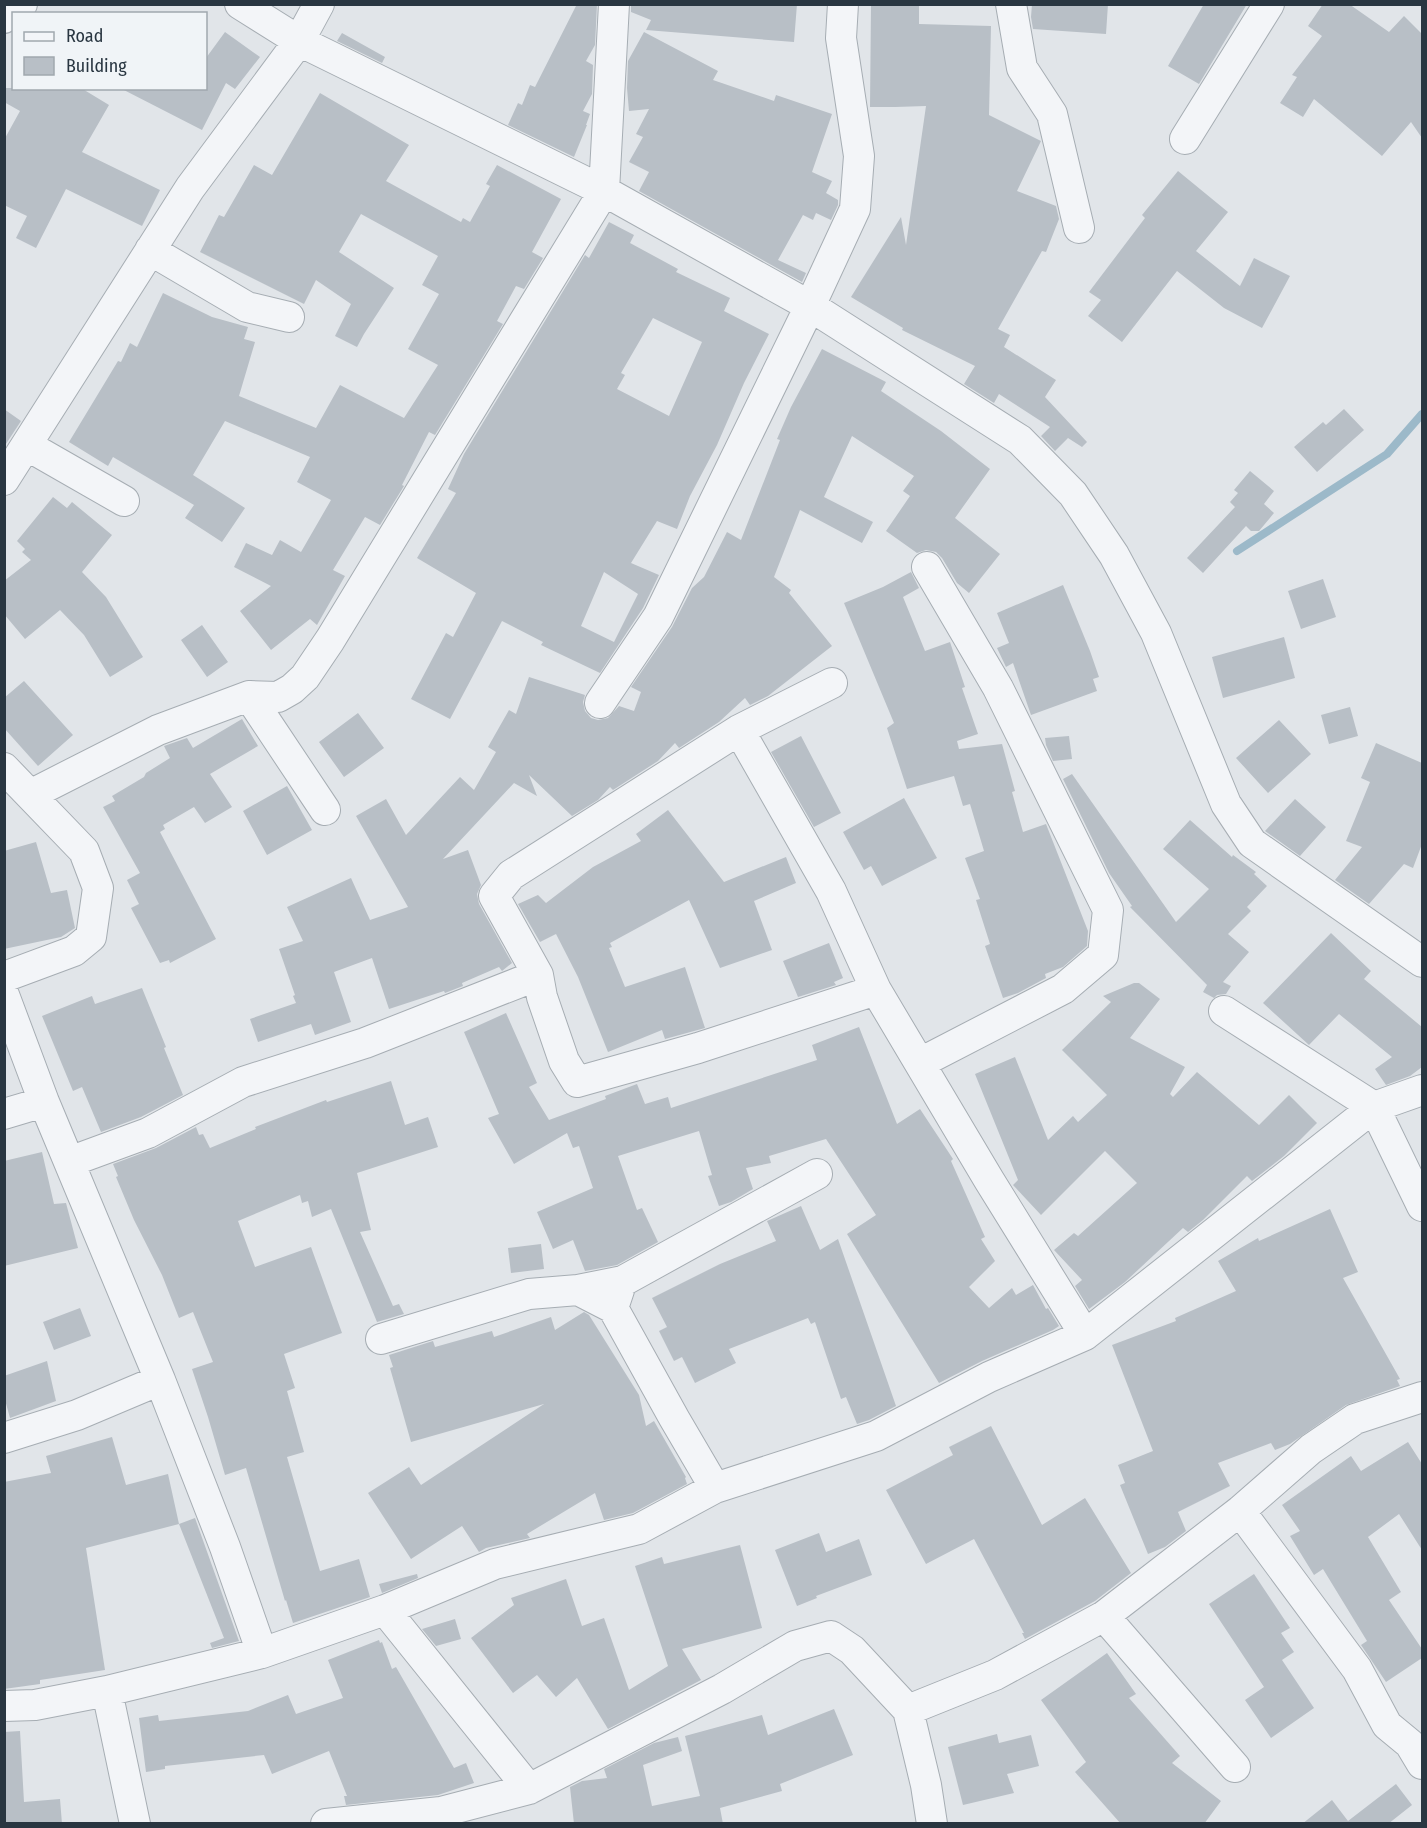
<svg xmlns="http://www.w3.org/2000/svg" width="1427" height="1828" viewBox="0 0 1427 1828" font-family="'Fira Sans Condensed',sans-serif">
<rect width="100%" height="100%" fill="#e1e5e9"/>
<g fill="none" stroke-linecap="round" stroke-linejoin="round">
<path stroke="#9cb9c9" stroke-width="8" d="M1237 551 1387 454 1422 414"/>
</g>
<path fill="#b8bfc6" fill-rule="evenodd" d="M577 4H597L595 45 586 61 593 65 592 94 583 111 590 114 586 125H587L574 157 508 125 518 103 522 105 530 85 535 87Z
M631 4H797L794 42 646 30 651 20 631 12Z
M1032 4H1108L1106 34 1033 29 1031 17Z
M1204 4H1247L1199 84 1168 66Z
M1323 4H1349L1389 32 1404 16 1422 34V138L1411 122 1382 156 1314 99 1303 117 1280 103 1297 77 1292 75 1322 36 1308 26Z
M871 5H919V24L991 26 989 115 1041 141 1017 191 1056 206 1059 219 1046 252 1042 251 998 329 1010 335 1004 347 1056 380 1045 397 1087 442 1082 447 1068 438 1055 451 1041 436 1050 427 999 394 994 403 964 384 975 366 902 330 903 328 851 297 901 217 906 245 926 106 895 107 896 104 895 107H870Z
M225 32 260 57 235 89 226 83 202 130 120 88H206V58Z
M644 32 718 71 713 80 774 101 776 95 832 114 812 172 832 181 826 193 838 200V205L831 220 816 213 813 220 803 215 778 260 806 273 802 282 639 191 649 172 629 162 643 137 636 134 649 109 629 111 627 88 628 61Z
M342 33 385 57 382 63 337 41Z
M4 88H81L109 105 82 152 160 190 142 226 66 189 36 248 16 238 27 216 4 205V140L20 111 4 102Z
M320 93 409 145 386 181 461 222 463 218 470 222 490 186 486 184 497 165 561 199 532 252 543 258 524 289 516 286 497 321 503 324 435 435 429 432 402 485 404 486 380 525 365 517 333 570 345 576 317 625 310 619 271 650 240 611 271 586 234 567 246 543 272 555 280 540 301 552 331 500 297 482 310 457 225 421 193 475 245 508 222 542 185 518 194 505 113 457 108 466 69 442 118 361 121 362 130 343 137 347 163 293 212 317 248 327 244 339 255 342 239 396 316 428 340 385 404 418 438 365 408 349 439 294 422 285 438 256 361 214 339 252 394 288 364 334 357 347 335 336 351 304 316 280 304 304 200 252 219 215 224 217 254 165 272 175Z
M1178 171 1228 212 1196 251 1240 286 1254 258 1290 276 1262 328 1224 308 1177 271 1122 342 1088 316 1101 300 1089 292 1145 218 1142 215Z
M609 222 634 235 630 243 678 269 676 272 730 298 724 311 769 334 744 383 717 445 690 496 677 529 657 521 631 563 659 575 643 608 600 673 541 645 543 642 502 621 450 719 411 699 446 633 453 637 476 593 417 558 456 493 448 489 464 454 585 255 589 258ZM653 318 702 342 669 416 617 389 625 375 621 373ZM604 572 638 594 614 642 581 626Z
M822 349 886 382 881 391 941 431 990 469 955 518 1000 554 969 593 957 583 942 558 936 552 926 550 917 553 886 531 910 496 903 491 914 476 852 436 824 497 873 522 862 543 800 510 774 577 791 590 789 593 832 646 768 696 750 705 745 698 719 722 679 748 675 743 658 761 613 790 610 787 598 800 572 816 529 775 537 796 514 783 443 859 468 850 481 885 477 894 479 904 512 963 502 971 499 967 462 983 463 986 445 993 444 991 389 1009 372 958 334 972 351 1022 315 1035 311 1024 258 1042 250 1019 296 1003 293 996 295 995 279 949 303 941 287 907 351 878 370 920 408 907 356 816 386 799 406 835 460 777 474 790 496 752 488 747 509 710 516 714 529 677 585 695 583 702 585 711 591 718 598 720 608 718 619 706 634 711 641 692 631 687 672 627 692 588 704 577 727 532 741 540 780 440 777 439 791 407Z
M4 409 21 421 4 447Z
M1344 409 1364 430 1317 472 1294 447 1323 422 1326 425Z
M1250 471 1274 491 1264 504 1274 513 1259 531H1251L1246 526 1203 573 1187 558 1235 507 1230 502 1238 493 1234 490Z
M53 497 67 508 72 502 112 535 82 572 106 597 143 657 110 677 84 635 60 610 25 639 4 614V581L31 560 22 552 25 549 17 541Z
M911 572 919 588 903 597 925 651 950 642 965 687 962 688 978 734 957 741 959 749 1002 744 1015 791 1012 792 1023 832 1046 824 1088 931 1087 946 1063 967 1045 974 1046 978 1018 993 1003 998 985 946 990 944 976 900 980 899 965 858 984 851 970 804 963 806 954 776 907 789 887 728 894 723 844 603 883 587Z
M1323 579 1336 617 1301 629 1288 591Z
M1063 585 1090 651 1099 677 1093 679 1097 691 1031 715 1013 663 1006 667 997 648 1009 643 997 613Z
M202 625 228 662 207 677 181 640Z
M1284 637 1295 678 1223 698 1212 657Z
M24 681 73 735 38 766 4 728V698Z
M1350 707 1358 736 1329 744 1321 715Z
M358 713 384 748 344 777 319 742Z
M242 719 258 746 210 774 232 807 205 823 194 807 163 825 165 829 160 832 216 939 170 963 169 960 160 963 131 908 139 904 127 880 140 873 103 807 115 801 112 796 144 777 146 773 170 758 164 746 187 738 193 748Z
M1279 720 1311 754 1268 793 1236 758Z
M801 736 841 813 814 827 771 752Z
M1069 736 1072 759 1053 761 1046 745 1045 738Z
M1376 743 1422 763V844L1413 868 1404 864 1369 904 1335 880 1362 847 1346 841 1370 782 1361 778Z
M1072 774 1176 922 1209 889 1163 849 1190 820 1232 857 1233 855 1256 872 1254 874 1267 886 1247 907 1251 911 1228 934 1249 952 1223 982 1231 986 1226 994 1217 995 1214 998 1203 992 1207 985 1130 907 1132 906 1109 873 1063 779Z
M287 786 312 830 267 855 243 811Z
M904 798 937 858 882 886 871 866 864 870 843 832Z
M1295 799 1326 827 1300 856 1265 831Z
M668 810 724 882 786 857 796 883 754 901 772 950 720 968 689 900 610 943 612 947 609 948 625 987 685 967 705 1028 665 1039 662 1030 608 1052 578 977 556 934 540 942 518 904 538 895 546 903 593 867 641 841 636 834Z
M36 842 51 893 67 890 75 928 61 937 4 949V851Z
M1331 933 1371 971 1364 979 1422 1027V1067L1410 1076 1386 1085 1375 1069 1392 1057 1339 1014 1309 1045 1263 1003Z
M829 943 843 978 834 982 836 985 798 997 783 961Z
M1134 983H1139L1160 999 1130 1038 1185 1067 1170 1094 1173 1097 1197 1072 1259 1125 1289 1095 1317 1123 1284 1156 1252 1181 1247 1176 1203 1220 1188 1232 1183 1228 1125 1282 1089 1309 1075 1286 1082 1280 1054 1250 1074 1233 1078 1236 1137 1183 1105 1151 1041 1215 1013 1185 1018 1180 975 1074 1015 1057 1048 1140 1073 1116 1078 1122 1107 1095 1062 1050 1111 1002 1103 996Z
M142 988 166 1047 164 1048 183 1095 141 1117 101 1132 82 1087 73 1091 42 1016 92 996 95 1004Z
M506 1013 537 1083 529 1087 549 1120 606 1099 605 1096 637 1084 645 1104 668 1097 671 1108 817 1060 812 1045 859 1027 897 1124 920 1109 953 1159 951 1161 985 1237 981 1239 995 1261 969 1287 989 1308 1012 1288 1016 1295 1033 1285 1046 1309 1048 1308 1059 1326 1053 1330 982 1361 939 1383 847 1234 876 1215 826 1139 769 1156 771 1163 746 1168 753 1189 731 1202 719 1206 708 1176 712 1175 699 1131 618 1156 637 1210 642 1208 658 1242 617 1265 585 1271 573 1240 553 1249 537 1212 593 1188 579 1146 573 1148 567 1133 514 1164 488 1118 499 1114 464 1032Z
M391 1081 405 1125 428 1117 438 1147 357 1173 371 1230 360 1232 393 1306 399 1304 404 1314 377 1322 331 1209 312 1217 308 1201 302 1203 300 1195 238 1221 255 1267 311 1247 342 1333 284 1354 295 1388 287 1391 304 1452 287 1457 320 1571 359 1559 370 1597 293 1623 286 1600 285 1601 246 1468 225 1475 208 1417 192 1369 213 1362 193 1312 179 1318 162 1275 134 1220 116 1177 118 1176 113 1164 156 1148 196 1127 199 1135 203 1134 210 1148 256 1129 255 1127 326 1100 327 1102Z
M42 1152 54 1204 66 1203 78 1248 4 1266V1161Z
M801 1206 820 1250 838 1239 896 1406 869 1420 857 1424 846 1397 841 1399 815 1322 811 1324 808 1318 729 1349 736 1363 695 1383 682 1357 674 1361 659 1331 667 1327 652 1298 720 1264 776 1241 767 1221Z
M1330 1209 1358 1272 1343 1278 1400 1379 1397 1380 1400 1386 1346 1405 1290 1444 1275 1450 1271 1443 1218 1463 1230 1486 1178 1512 1186 1531 1165 1547 1148 1554 1120 1485 1125 1483 1118 1465 1153 1451 1112 1345 1176 1321 1175 1318 1236 1291 1218 1261 1258 1238 1259 1241Z
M541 1244 544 1269 511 1273 508 1248Z
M80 1308 91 1336 54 1350 43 1322Z
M584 1312 589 1315 639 1395 646 1426 654 1421 686 1477 685 1478 687 1484 633 1513 604 1520 595 1493 527 1534 530 1538 486 1548 479 1552 462 1526 411 1559 368 1493 409 1467 421 1485 544 1404 411 1442 390 1368 393 1367 389 1355 433 1341 435 1347 492 1331 494 1337 551 1317 555 1330Z
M47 1361 56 1401 10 1418 4 1396V1376Z
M991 1426 1042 1525 1085 1498 1131 1573 1095 1601 1025 1639 1022 1633H1024L974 1539 926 1564 886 1490 953 1455 949 1447Z
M112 1437 126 1485 168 1474 179 1524 86 1548 105 1670 40 1680V1684L4 1689V1482L51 1473 46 1456Z
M1408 1442 1422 1464V1550L1399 1514 1368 1537 1401 1592 1389 1600 1422 1649V1658L1386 1682 1361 1645 1367 1641 1323 1569 1314 1575 1290 1536 1300 1531 1282 1505 1351 1456 1361 1471Z
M195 1518 239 1641 212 1648 210 1643 224 1638 179 1524Z
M819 1533 826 1552 859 1539 872 1575 816 1596 817 1598 797 1606 775 1550Z
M740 1545 762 1628 682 1649 701 1680 608 1729 577 1678 556 1697 537 1675 513 1693 471 1638 514 1605 511 1598 566 1579 582 1626 604 1618 629 1690 668 1666 635 1566 662 1557 664 1564Z
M417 1574 418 1578 382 1593 379 1584Z
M1254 1574 1290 1628 1281 1633 1294 1652 1282 1660 1314 1708 1271 1738 1245 1700 1264 1687 1209 1604Z
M455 1619 461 1639 436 1646 422 1629Z
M379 1640 380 1643 382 1642 392 1669 396 1667 454 1768 466 1763 474 1783 438 1795 346 1805 344 1796H347L329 1751 272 1774 264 1755 165 1766V1769L146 1772 139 1718 158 1715 159 1721 248 1711 288 1695 296 1714 343 1698 328 1660Z
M1107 1653 1136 1694 1129 1698 1180 1756 1172 1763 1221 1801 1204 1824H1121L1075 1772 1086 1762 1041 1700Z
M834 1709 853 1755 780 1784 782 1791 720 1808 723 1824H574L570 1787 582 1781 607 1778 604 1769 654 1743 678 1737 682 1751 643 1765 652 1806 700 1796 685 1736 762 1715 768 1735Z
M20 1731 24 1802 60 1799 62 1824H4V1732Z
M997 1734 999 1743 1031 1735 1039 1766 1007 1774 1014 1793 963 1805 948 1747Z
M1396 1784 1412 1805 1388 1824H1302L1332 1800 1348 1821Z"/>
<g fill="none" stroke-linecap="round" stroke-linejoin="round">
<g stroke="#a6adb3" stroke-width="32">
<path id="street" d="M240 4 299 41 604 191 810 306 1020 440 1073 494 1114 555 1156 633 1226 804 1252 843 1422 962
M1011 4 1022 68 1052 114 1079 228
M4 18 22 4
M1185 139 1269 4
M150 250 247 307 289 317
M28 446 124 501
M4 480 190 188 299 41 319 4
M832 683 739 730 511 875 494 896 538 975 542 997 564 1061 577 1082 698 1048 876 990
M249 696 325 810
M600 703 658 617 810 306 855 209 859 156 841 38 843 4
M739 730 831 891 876 990 989 1180 1085 1335
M4 768 84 851 98 888 91 937 74 951 4 977
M30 795 158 730 249 696 278 697 292 689 305 677 330 640 604 191 614 4
M4 995 44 1102 160 1380 225 1547 262 1653
M1224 1011 1374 1107 1422 1206
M920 1063 1063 989 1103 955 1108 910 998 688 927 567
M4 1114 44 1102
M69 1162 148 1133 243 1082 365 1043 538 975
M578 1290 623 1281 817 1174
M619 1290 613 1308 674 1418 715 1488
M381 1339 529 1294 578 1290 613 1308
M4 1438 77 1415 160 1380
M1240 1511 1357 1669 1387 1725 1410 1744 1422 1764
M385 1610 529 1789
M1104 1616 1235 1767
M107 1691 135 1824
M4 1706 35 1705 107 1691 262 1653 385 1610 495 1564 639 1529 715 1488 876 1436 989 1377 1085 1335 1374 1107 1422 1090
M908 1710 995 1675 1104 1616 1240 1511 1311 1449 1355 1419 1422 1397
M326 1824 441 1812 529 1789 722 1689 795 1646 831 1636 852 1650 908 1710 926 1785 932 1824"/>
</g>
<use href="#street" stroke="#f3f5f8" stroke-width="30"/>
</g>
<rect width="1427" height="1828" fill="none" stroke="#293641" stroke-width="12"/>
<rect x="12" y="12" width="195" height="78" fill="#f0f4f7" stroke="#a0a8ae" stroke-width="1.5"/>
<rect x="24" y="32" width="30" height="9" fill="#f3f5f8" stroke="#a0a8ae" stroke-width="1.5"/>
<text x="66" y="42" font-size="18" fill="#293641">Road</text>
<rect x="24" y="57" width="30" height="18" fill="#b8bfc6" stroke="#a0a8ae" stroke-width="1.5"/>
<text x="66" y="72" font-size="18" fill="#293641">Building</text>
</svg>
